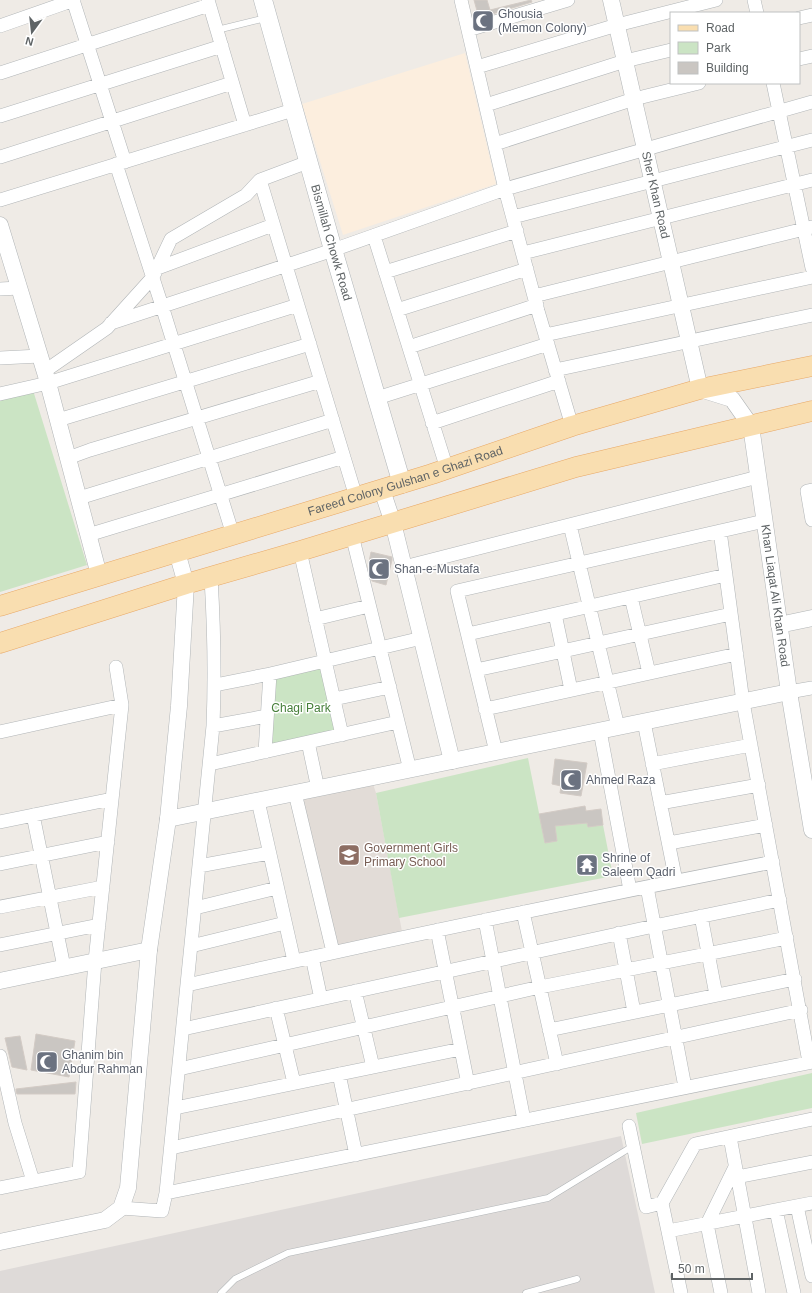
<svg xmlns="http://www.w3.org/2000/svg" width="812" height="1293" viewBox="0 0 812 1293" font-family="Arial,sans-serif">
<rect width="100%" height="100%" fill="#efebe6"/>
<path fill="#fceede" d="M465 53 496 184 343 235 302 104Z"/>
<path fill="#dedad8" d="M621 1136 655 1293H0V1271Z"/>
<path fill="#e2dcd7" d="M371 778 376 793 403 937 333 952 295 793Z"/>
<path fill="#cbe4c4" d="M32 387 87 565 0 592V394Z
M325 661 342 735 265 752 270 674Z
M528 758 545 843 557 841 555 826 587 823 588 827 603 825 613 876 399 918 376 793Z
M812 1073V1108L642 1144 636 1113Z"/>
<path fill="#cac6c2" stroke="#d3cbc5" d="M474 0H487L490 10 531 0 532 2 479 18Z
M371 552 392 557V560L386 585 372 581 368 567Z
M555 759 587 763 581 796 560 793 561 786 552 784Z
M585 806 586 811 601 809 603 825 588 827 587 823 555 826 557 841 545 843 539 814Z
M36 1034 75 1041 69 1077 31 1070Z
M20 1036 27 1070 12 1067 5 1038Z
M76 1082 75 1094H17L16 1092V1089Z"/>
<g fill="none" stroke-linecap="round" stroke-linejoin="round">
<g stroke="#b1b5b7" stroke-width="7">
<path id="service" d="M217 30 266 18
M221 1293 235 1279 288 1253 548 1198 633 1146
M526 1293 577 1279"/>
</g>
<g stroke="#b1b5b7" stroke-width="14">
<path id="minor" d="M73 0 125 162
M208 0 245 125
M461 0 505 189 538 311 572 426
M754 0 757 13
M799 18 812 15
M0 26 74 0
M468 30 568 0
M799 59 812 56
M477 67 617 25 716 0
M0 73 209 5
M773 83 812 268
M486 105 625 61 671 50
M0 116 222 46
M495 144 634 99 699 83
M0 157 232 83
M116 164 162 306 233 535
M260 180 356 497
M0 200 293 110
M513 217 812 140
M374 236 447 469
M523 253 812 180
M158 268 273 225
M385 272 517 231
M0 289 19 288
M534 296 812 227
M397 310 527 269
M111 323 333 250 505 189 812 102
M545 335 812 277
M409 347 537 305
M0 358 40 356
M555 370 812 315
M45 371 107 328 153 277 171 239 246 195 260 180 308 162
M0 394 48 383 298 305
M377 398 548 344
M58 420 310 344
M432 423 559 381
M68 458 90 450 321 381
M812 490 807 491 812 520
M79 498 333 420
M570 525 618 727
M720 531 743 702 809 1062
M88 535 344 457
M352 535 410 770
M300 551 342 735
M404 567 758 477
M631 597 649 673
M555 614 571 690
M315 619 369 606
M468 634 726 575
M476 670 731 614
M215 685 270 674 422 638
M789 692 812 688
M334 699 390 687
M485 709 737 654
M644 722 676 881
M213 726 267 716
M600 731 630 890
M0 732 122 705
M308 742 318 789
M265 752 270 674
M496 752 457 591 764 521
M210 764 398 722
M652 764 751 745
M295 793 333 952
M258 801 294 961
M660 803 759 785
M33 815 64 967
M0 822 112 799
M669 843 766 825
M0 864 108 842
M199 866 269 853
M647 887 685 1087
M0 907 103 887
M195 908 277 888
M523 912 557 1064
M701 916 716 995
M485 920 524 1120
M437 930 468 1084
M619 933 634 1012
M0 945 99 925
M191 946 285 923
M312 957 321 999
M187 985C382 941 577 900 773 862
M355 991 373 1067
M276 1008 294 1083
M183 1029 654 926 780 900
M549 1030 795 979
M0 1056 15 1123 33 1181
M179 1069 540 987 787 938
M339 1074 356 1155
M175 1108 461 1049
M629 1126 646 1207 662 1203 681 1293
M730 1137 759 1293
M171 1148 801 1010
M737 1177 812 1162
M0 1188 79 1172 95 961 122 705 116 667
M166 1193 213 726C215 677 214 627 211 578
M662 1203 695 1144 812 1119
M797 1206 812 1276
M121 1208 162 1211 166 1193 812 1062
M776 1210 794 1293
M668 1231 812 1203
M721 1293 707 1224 735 1167"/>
</g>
<g stroke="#b1b5b7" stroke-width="17">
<g id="tertiary">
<path id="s1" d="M611 0 700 389 732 399 751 426 789 692 812 830"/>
<path d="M0 225 47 379 99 575"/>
<path d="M382 490 393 523 452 761"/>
<path d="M779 625 812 618"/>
<path d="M168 819 789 692"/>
<path d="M0 981 149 950"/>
<path d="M0 1242 105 1220 121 1208 128 1188 149 950 168 819 179 706 186 584 177 552"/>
</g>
</g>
<g stroke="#b0b5b8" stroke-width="19">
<g id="secondary">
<path id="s2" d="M263 0 332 246 402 484"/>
</g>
</g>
<g stroke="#e8a866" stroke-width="21">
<g id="primary">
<path id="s3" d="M0 606 432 474 572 426 700 389 812 366"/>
<path d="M0 643 186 584 300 551 576 467 812 411"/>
</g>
</g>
<use href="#service" stroke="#fff" stroke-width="6"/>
<use href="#minor" stroke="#fff" stroke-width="13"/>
<use href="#tertiary" stroke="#fff" stroke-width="16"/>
<use href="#secondary" stroke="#fff" stroke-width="18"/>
<use href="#primary" stroke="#f9deb0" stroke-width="20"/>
</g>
<defs>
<g id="mosque-square" transform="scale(1.15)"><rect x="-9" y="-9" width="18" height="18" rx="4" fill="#6b7280" stroke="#fff"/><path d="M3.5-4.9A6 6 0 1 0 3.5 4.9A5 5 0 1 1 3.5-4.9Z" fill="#fff"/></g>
<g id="school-square" transform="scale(1.15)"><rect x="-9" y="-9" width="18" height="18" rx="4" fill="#8d6e63" stroke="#fff"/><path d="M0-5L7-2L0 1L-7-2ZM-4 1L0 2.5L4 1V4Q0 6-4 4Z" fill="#fff"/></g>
<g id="temple-square" transform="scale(1.15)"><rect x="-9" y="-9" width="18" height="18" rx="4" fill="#6b7280" stroke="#fff"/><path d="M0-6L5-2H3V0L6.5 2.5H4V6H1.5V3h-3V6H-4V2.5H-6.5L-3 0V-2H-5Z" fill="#fff"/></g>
</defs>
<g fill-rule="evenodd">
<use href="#mosque-square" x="483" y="21"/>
<use href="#mosque-square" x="379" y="569"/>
<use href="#mosque-square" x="571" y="780"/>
<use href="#school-square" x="349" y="855"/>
<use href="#temple-square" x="587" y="865"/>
<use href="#mosque-square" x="47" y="1062"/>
</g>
<g text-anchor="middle" stroke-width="3" stroke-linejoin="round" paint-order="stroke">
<g font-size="12" fill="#5b616d" stroke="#fff" text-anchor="start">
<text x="498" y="18">Ghousia<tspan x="498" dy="14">(Memon Colony)</tspan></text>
<text x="394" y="573">Shan-e-Mustafa</text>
<text x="586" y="784">Ahmed Raza</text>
<text x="602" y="862">Shrine of<tspan x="602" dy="14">Saleem Qadri</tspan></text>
<text x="62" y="1059">Ghanim bin<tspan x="62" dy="14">Abdur Rahman</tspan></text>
</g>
<g font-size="12" fill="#5e6365" stroke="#fff">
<text dy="4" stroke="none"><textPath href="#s1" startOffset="200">Sher Khan Road</textPath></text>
<text dy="4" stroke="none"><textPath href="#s2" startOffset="252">Bismillah Chowk Road</textPath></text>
<text dy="4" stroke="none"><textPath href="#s3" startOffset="424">Fareed Colony Gulshan e Ghazi Road</textPath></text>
<text dy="4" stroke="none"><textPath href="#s1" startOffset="637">Khan Liaqat Ali Khan Road</textPath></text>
</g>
<g font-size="12" fill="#467f3a" stroke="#fff">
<text x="301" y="712">Chagi Park</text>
</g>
<g font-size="12" fill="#785e54" stroke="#fff" text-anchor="start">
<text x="364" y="852">Government Girls<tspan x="364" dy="14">Primary School</tspan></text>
</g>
</g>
<rect x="670" y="12" width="130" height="72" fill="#ffffff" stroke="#bfc1c1"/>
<rect x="678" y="25" width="20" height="6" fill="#f9deb0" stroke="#bfc1c1"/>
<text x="706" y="32" font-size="12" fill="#5e6365">Road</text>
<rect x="678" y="42" width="20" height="12" fill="#cbe4c4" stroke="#bfc1c1"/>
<text x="706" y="52" font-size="12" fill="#5e6365">Park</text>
<rect x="678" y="62" width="20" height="12" fill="#cac6c2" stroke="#bfc1c1"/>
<text x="706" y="72" font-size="12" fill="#5e6365">Building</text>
<g transform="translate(32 32) rotate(195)" stroke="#ffffff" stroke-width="3" paint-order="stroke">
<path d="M0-3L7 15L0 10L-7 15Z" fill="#5e6365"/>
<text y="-6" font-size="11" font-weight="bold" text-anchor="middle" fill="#5e6365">N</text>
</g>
<path d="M672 1273v6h80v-6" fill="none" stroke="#5e6365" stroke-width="2"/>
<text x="678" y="1273" font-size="12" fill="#5e6365" stroke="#ffffff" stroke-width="3" paint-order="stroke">50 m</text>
</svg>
